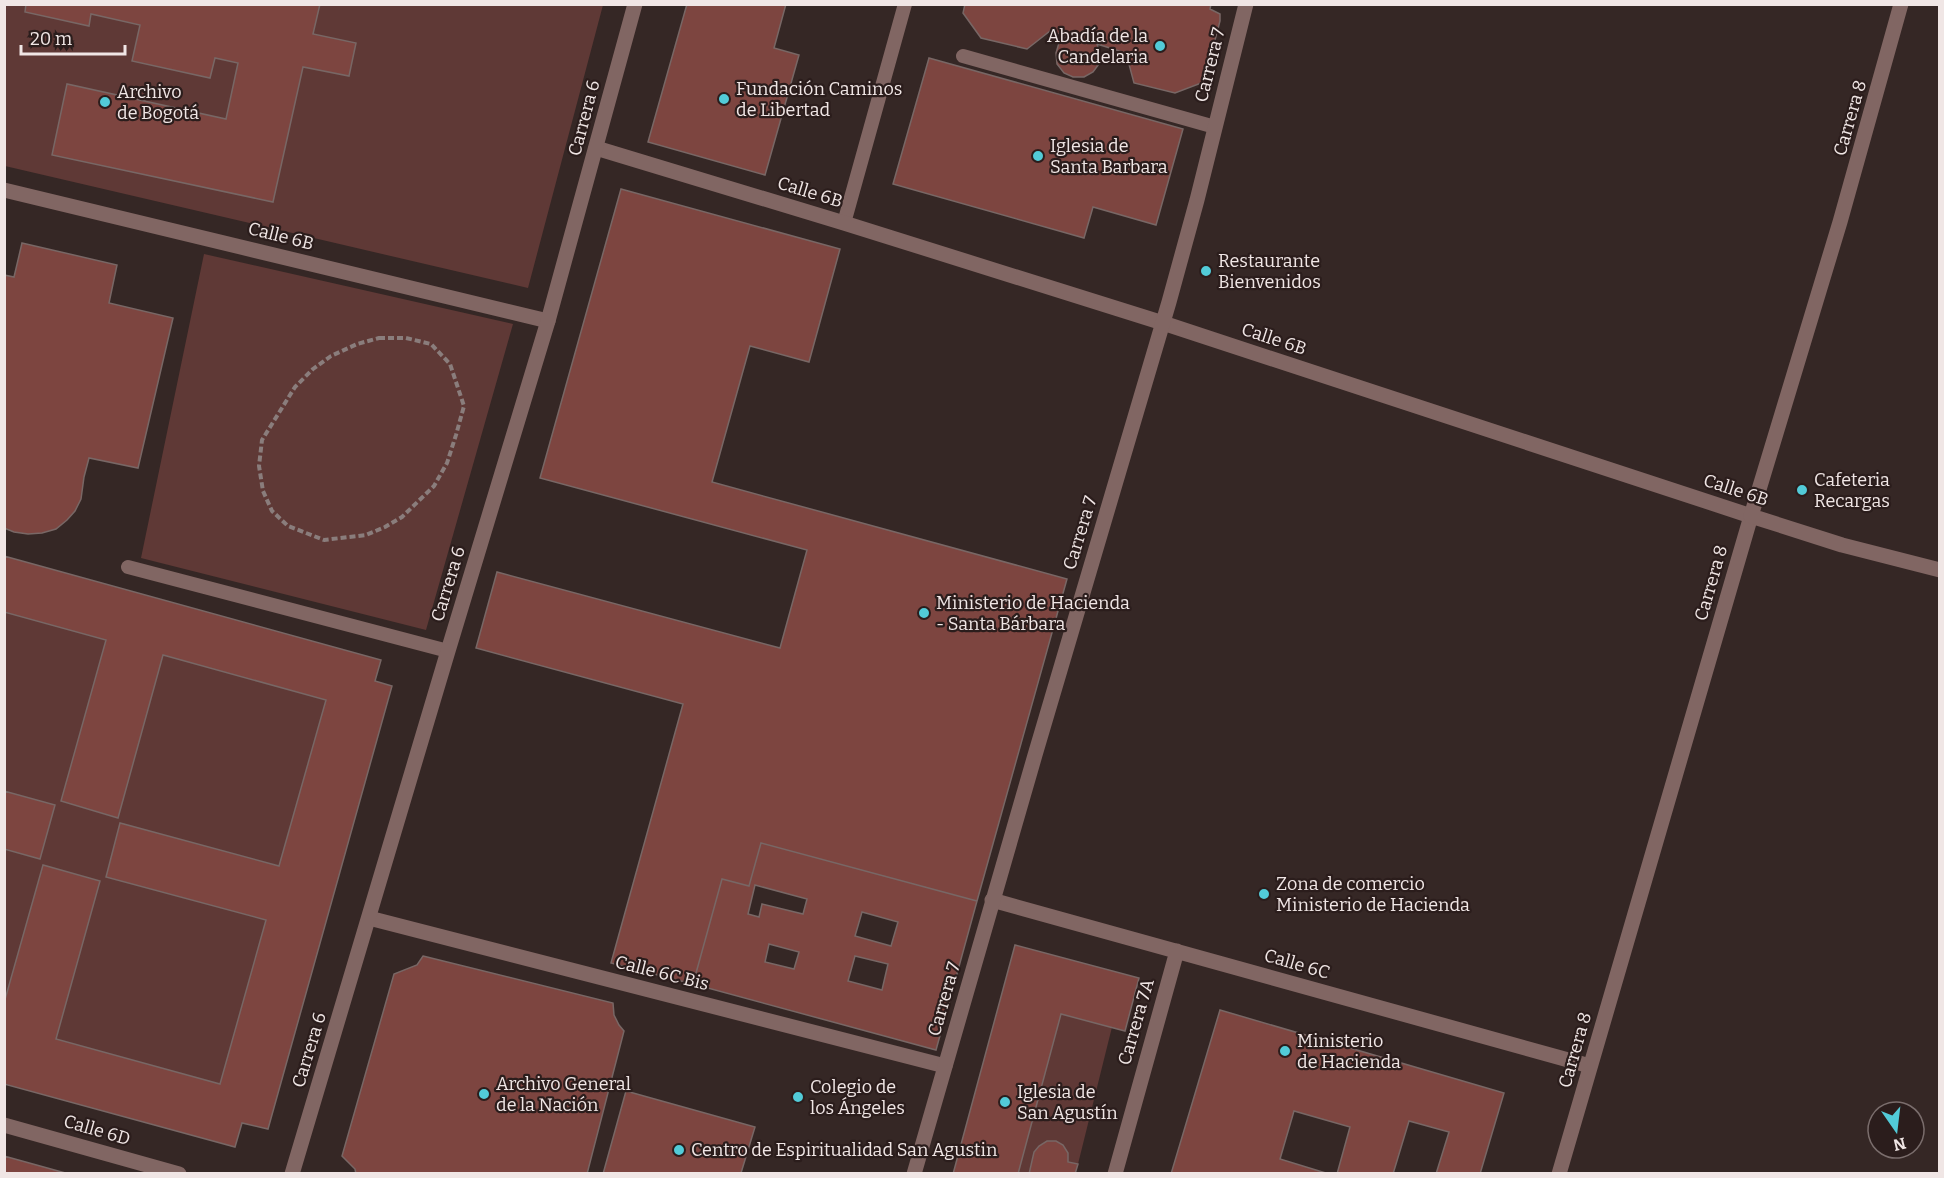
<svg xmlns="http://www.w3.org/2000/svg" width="1944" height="1178" viewBox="0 0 1944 1178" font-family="Bitter,serif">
<rect width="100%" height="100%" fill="#352725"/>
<path fill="#5f3936" d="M5 5H603L528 288 5 166Z
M204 254 513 324 426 630 141 558Z
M5 612 106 640 61 801 117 818 163 655 326 700 279 866 120 823 106 877 266 920 220 1084 56 1039 100 881 43 865 5 1003 4 849 40 859 5 791Z
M1061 1014 1112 1027 1078 1164 1068 1162V1153L1063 1145 1034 1152 1029 1173 1018 1174Z"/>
<path fill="#7d4540" stroke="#786765" stroke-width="1.5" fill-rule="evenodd" d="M26 4H320L313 34 356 43 349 76 303 67 273 202 52 155 67 84 226 119 238 63 215 58 210 78 132 61 140 25 91 14 89 26 25 12Z
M687 4H786L774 48 799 55 765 175 648 142Z
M965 4H1211L1210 9 1220 14V21L1204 82 1175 93 1134 83 1126 53 1097 44 1100 54 1099 64 1093 72 1084 77H1073L1064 73 1057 64 1056 53 1059 43 1067 36 1050 31 1027 49 981 38 963 13Z
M929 58 1183 129 1156 225 1093 207 1084 238 893 184Z
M621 189 840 249 809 362 750 346 712 482 1067 579 977 901 761 843 749 886 722 879 693 984 611 963 683 704 476 648 497 572 780 648 807 550 540 478Z
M22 243 117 265 109 303 173 318 138 468 89 458 84 477 81 499 75 511 67 520 56 529 42 533 28 534 14 532 4 528V275L14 277Z
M4 556 381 660 375 681 392 686 268 1129 242 1123 235 1147 4 1084V1003L43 865 100 881 56 1039 220 1084 266 920 106 877 120 823 279 866 326 700 163 655 118 818 61 801 106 640 4 612Z
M4 791 55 805 40 859 4 849Z
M761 843 977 901 936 1050 693 984 722 879 749 886ZM755 885 807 899 803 914 762 904 759 917 748 914ZM862 912 898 922 891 946 855 936ZM769 944 799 952 794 969 765 962ZM855 956 888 964 882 990 848 981Z
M1015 945 1139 978 1125 1031 1061 1014 1018 1174H953Z
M423 956 613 1003 614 1015 619 1025 624 1031 587 1174H356L355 1169 342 1156 394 974 417 965Z
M1220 1010 1504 1093 1480 1174H1436L1449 1132 1409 1121 1393 1174H1337L1350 1127 1294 1111 1280 1159 1329 1174H1171Z
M626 1091 755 1127 741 1173 744 1174H603Z
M1047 1141H1056L1063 1145 1068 1153V1162L1078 1164 1075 1174H1029L1034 1152 1039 1146Z
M4 1156 69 1174H4Z"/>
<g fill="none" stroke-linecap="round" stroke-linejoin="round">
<path stroke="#8a7d7c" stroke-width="4" stroke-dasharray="6 3" stroke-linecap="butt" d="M379 338H406L431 344 450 364 464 406 456 435 447 463 434 486 402 517 385 527 366 535 324 540 288 526 272 511 263 491 259 466 262 440 295 387 313 369 331 356 357 344Z"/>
<path stroke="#816663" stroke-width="14" d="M963 56 1215 127
M844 223 905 4
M128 567 448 651"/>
<path stroke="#816663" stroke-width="15" d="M596 148 844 223 1163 323 1751 516 1559 1174
M4 190 548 321
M992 900 1590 1066
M369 918 945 1066
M4 1125 179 1174
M1115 1174 1177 951"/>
<path stroke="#816663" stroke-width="15" d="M1901 4 1840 222 1751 516 1842 545 1940 570
M292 1174 448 651 548 321 635 4
M914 1174 1035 755 1169 302 1197 200 1246 4"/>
</g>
<g fill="#52cbd8" stroke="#2b1d1c" stroke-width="2">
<circle cx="1160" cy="46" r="6"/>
<circle cx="724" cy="99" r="6"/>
<circle cx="105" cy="102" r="6"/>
<circle cx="1038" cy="156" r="6"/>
<circle cx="1206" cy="271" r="6"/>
<circle cx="1802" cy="490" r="6"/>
<circle cx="924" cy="613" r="6"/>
<circle cx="1264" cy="894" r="6"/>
<circle cx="1285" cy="1051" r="6"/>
<circle cx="484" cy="1094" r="6"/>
<circle cx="798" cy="1097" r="6"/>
<circle cx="1005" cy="1102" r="6"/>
<circle cx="679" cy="1150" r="6"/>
</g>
<g text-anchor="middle" stroke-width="4.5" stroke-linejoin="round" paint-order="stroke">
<g font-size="18" fill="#f0e6e5" stroke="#2b1d1c" text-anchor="start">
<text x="1148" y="42" text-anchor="end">Abadía de la<tspan x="1148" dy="21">Candelaria</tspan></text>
<text x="736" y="95">Fundación Caminos<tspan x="736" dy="21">de Libertad</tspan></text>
<text x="117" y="98">Archivo<tspan x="117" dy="21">de Bogotá</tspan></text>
<text x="1050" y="152">Iglesia de<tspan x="1050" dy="21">Santa Barbara</tspan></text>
<text x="1218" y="267">Restaurante<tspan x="1218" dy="21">Bienvenidos</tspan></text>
<text x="1814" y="486">Cafeteria<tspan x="1814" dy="21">Recargas</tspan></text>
<text x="936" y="609">Ministerio de Hacienda<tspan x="936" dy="21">- Santa Bárbara</tspan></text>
<text x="1276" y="890">Zona de comercio<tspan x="1276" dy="21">Ministerio de Hacienda</tspan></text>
<text x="1297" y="1047">Ministerio<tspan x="1297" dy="21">de Hacienda</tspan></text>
<text x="496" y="1090">Archivo General<tspan x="496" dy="21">de la Nación</tspan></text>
<text x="810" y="1093">Colegio de<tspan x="810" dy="21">los Ángeles</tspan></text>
<text x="1017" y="1098">Iglesia de<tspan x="1017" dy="21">San Agustín</tspan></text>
<text x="691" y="1156">Centro de Espiritualidad San Agustin</text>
</g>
<g font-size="18" fill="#f0e6e5" stroke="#2b1d1c">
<text transform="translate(1210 65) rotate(-76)" y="6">Carrera 7</text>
<text transform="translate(584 118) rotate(-75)" y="6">Carrera 6</text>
<text transform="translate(1850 118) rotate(-74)" y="6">Carrera 8</text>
<text transform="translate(810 192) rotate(17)" y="6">Calle 6B</text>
<text transform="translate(281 236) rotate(14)" y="6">Calle 6B</text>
<text transform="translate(1274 339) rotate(18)" y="6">Calle 6B</text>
<text transform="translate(1736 490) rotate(18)" y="6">Calle 6B</text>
<text transform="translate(1080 533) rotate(-73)" y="6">Carrera 7</text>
<text transform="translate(1711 583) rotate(-74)" y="6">Carrera 8</text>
<text transform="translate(448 584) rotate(-73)" y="6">Carrera 6</text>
<text transform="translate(1297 964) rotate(16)" y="6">Calle 6C</text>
<text transform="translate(662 973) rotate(14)" y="6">Calle 6C Bis</text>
<text transform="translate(944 999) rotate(-74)" y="6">Carrera 7</text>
<text transform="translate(1136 1022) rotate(-74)" y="6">Carrera 7A</text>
<text transform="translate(309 1050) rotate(-73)" y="6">Carrera 6</text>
<text transform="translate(1575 1050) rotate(-74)" y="6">Carrera 8</text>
<text transform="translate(97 1130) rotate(16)" y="6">Calle 6D</text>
</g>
</g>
<rect width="1944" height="1178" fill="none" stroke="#f0e6e5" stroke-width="12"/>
<g transform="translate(1896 1130) rotate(166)"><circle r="28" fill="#2b1d1c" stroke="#7a6d6c" stroke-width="1.5"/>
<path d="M0-4.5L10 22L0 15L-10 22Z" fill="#52cbd8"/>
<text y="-9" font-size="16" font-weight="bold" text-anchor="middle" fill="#f0e6e5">N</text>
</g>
<path d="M21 45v9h104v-9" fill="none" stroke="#f0e6e5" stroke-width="3"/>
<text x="30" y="45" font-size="18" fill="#f0e6e5" stroke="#2b1d1c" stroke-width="4.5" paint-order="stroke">20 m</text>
</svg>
